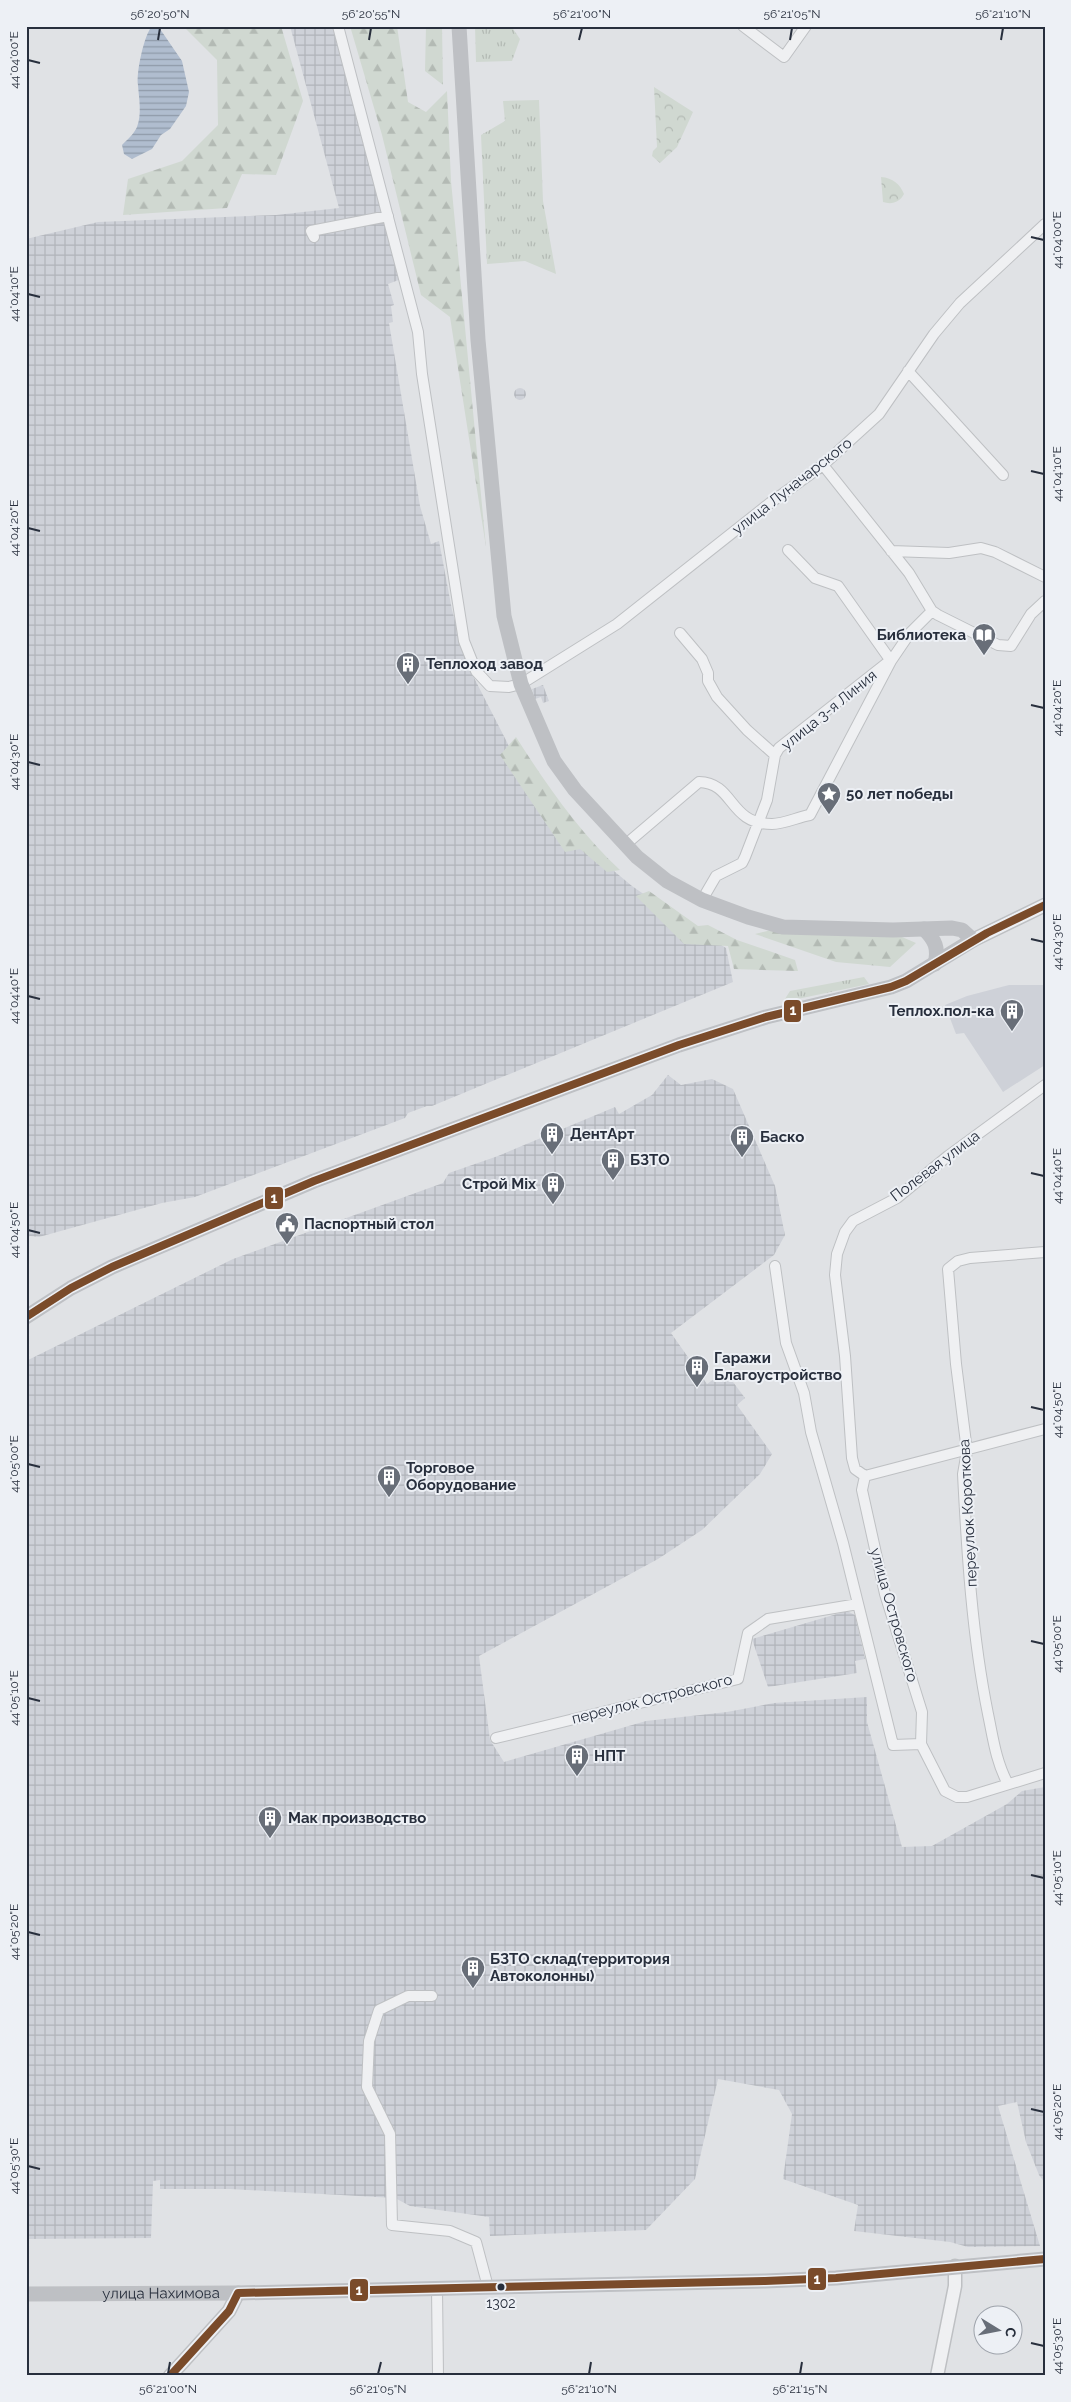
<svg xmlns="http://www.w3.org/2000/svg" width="1071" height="2402" viewBox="0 0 1071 2402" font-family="Raleway,sans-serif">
<defs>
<pattern id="industrial-grid" width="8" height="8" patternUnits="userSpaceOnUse" patternTransform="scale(1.25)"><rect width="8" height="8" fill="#ced1d8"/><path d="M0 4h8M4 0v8" fill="none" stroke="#b1b4ba"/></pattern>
<pattern id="grass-tufts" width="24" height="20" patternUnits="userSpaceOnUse" patternTransform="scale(1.25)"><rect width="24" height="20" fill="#d0d8d1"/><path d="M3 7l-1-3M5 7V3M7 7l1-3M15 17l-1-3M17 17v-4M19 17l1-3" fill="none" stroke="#b3bab4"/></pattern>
<pattern id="forest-firs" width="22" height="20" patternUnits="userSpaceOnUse" patternTransform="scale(1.25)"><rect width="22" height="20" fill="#d0d8d1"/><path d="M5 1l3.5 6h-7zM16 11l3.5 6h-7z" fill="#b3bab4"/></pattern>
<pattern id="park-crowns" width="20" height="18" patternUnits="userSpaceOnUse" patternTransform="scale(1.25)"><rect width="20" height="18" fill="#d0d8d1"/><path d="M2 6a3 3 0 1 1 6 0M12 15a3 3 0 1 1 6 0" fill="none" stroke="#b3bab4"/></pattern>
<pattern id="water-rules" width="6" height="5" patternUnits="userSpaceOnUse" patternTransform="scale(1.25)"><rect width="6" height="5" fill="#b0bdcf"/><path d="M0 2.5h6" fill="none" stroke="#8f9aa9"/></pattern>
</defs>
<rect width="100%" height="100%" fill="#e0e2e5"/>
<path fill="#ced1d8" d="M1009 985H1045V1065L1003 1092 964 1033 956 1034 945 1005 967 996Z"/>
<path fill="url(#industrial-grid)" d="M290 26H338L404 278 388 284 394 305 391 306 393 322 389 323 420 506 431 544 439 541 452 610 468 666 510 748 590 851 632 886 681 920 726 948 733 982 432 1106H427L408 1113 405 1118 195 1197 162 1203 39 1237 30 1236 26 1238V239L98 222 276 215 339 208Z
M514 394a6 6 0 1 1 12 0a6 6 0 1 1-12 0Z
M543 685 549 701 543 703 541 697 535 699 532 689Z
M668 1075 681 1085 712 1079 733 1089 775 1186 785 1235 774 1255 671 1333 707 1384 721 1374 726 1381 730 1378 745 1398 737 1405 772 1454 760 1474 702 1530 658 1559 479 1656 490 1740 504 1762 646 1721 727 1712 774 1703 867 1697V1722L902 1847 932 1846 1007 1804 1022 1791 1045 1787V2183L1039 2175 1026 2142 1017 2102 998 2106 1040 2246 968 2247 950 2242 854 2231 858 2205 783 2179 792 2114 779 2090 718 2079 695 2179 646 2230 490 2236 489 2217 410 2206 395 2198 230 2189H160V2180L153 2181 151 2238 26 2239V1361L233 1259 443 1183 449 1173 498 1156 615 1107 619 1114 652 1095Z
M847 1611 855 1615 865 1659 855 1661 857 1673 768 1687 752 1639Z"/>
<path fill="url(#grass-tufts)" d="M475 26H511L520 39 512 61 476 62Z
M539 100 543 201 556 274 525 261 487 264 481 135 505 121 503 101Z
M864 977 869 984 783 1002 790 991Z"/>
<path fill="url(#forest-firs)" d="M183 26H281L303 101 276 175 242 174 227 208 123 215 128 179 182 161 218 125 217 60Z
M350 26H397L408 102 426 112 447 91 451 181 486 547 450 317 421 295 382 135Z
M426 26H442L443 85 425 71Z
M516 737C546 784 579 832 620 870L607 872 580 849 565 852 500 755Z
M649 891 698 926 708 925 737 940 795 960 798 971 734 969 728 946 684 944 636 896Z
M776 929 902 937 916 943 890 967 836 962 755 934Z"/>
<path fill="url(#park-crowns)" d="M654 87 693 112 677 147 660 163 652 156 653 151 657 147Z
M881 177C893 178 900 184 904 194 900 202 892 205 883 202Z"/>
<path fill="url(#water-rules)" d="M152 26H158L182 61 189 92 186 106 170 129 161 135 152 149 132 159 124 154 122 145C127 140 134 134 137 127 142 114 139 99 138 85 136 73 144 35 152 26Z"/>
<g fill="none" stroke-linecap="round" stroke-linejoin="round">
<g stroke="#bec0c3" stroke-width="12">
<path id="minor" d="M338 26 418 332 422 374 464 641 476 671 490 686 509 687 521 684 617 624 770 503 823 465 879 414 934 334 960 303 1045 224
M743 26 784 57 806 26
M314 237 311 231 388 216
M908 371 1003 475
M823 465 909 573 932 611 938 615 998 645 1011 646 1031 614 1045 601
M788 550 815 578 838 586 891 661
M891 551 949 553 981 548 995 552 1045 577
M680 633 702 659 708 673V681L717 697 747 730 775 755
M625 845 699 782C735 783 728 824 772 824 784 824 798 817 810 815L891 661 910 633 932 611
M702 900 716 876 742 863 745 857 767 800 775 755 779 748 887 663
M775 1266 786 1343 804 1393 811 1432 843 1543 893 1745 921 1744
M865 1476 855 1469 852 1458 845 1356 835 1275 837 1254 845 1232 853 1221 897 1198 948 1156 1045 1085
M865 1476 862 1490 885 1594 922 1712 921 1744 945 1791 957 1797H967L1045 1773
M865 1476 1045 1429
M496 1738 738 1679 748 1633 768 1619 858 1604
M1008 1784C996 1762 993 1738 988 1714 972 1635 967 1553 963 1474L967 1451 956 1364 948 1269 958 1261 970 1258 1045 1252
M432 1996H408L379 2010 369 2041 367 2087 390 2134 392 2225 450 2231 476 2242 488 2287
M437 2288 438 2376"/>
</g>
<g stroke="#bec0c3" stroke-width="15">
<path id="tertiary" d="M973 940 1045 905
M170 2376 229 2311 238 2293
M937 2376 955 2286V2266"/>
</g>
<use href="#minor" stroke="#eff0f2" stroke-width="10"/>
<use href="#tertiary" stroke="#eff0f2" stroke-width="12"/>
<g stroke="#bec0c4" stroke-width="15">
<path d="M924 929C935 940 939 948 935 964"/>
<path d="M26 1317 71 1288 112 1267 314 1181 679 1045 766 1017 891 987 906 981 973 940 962 930 952 928 893 930 783 927 748 917 702 900 667 881 637 857 575 790 554 761 521 684 504 616 478 340 459 26"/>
<path id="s1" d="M26 2294 238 2293 765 2281 836 2278 1045 2259"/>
</g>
<g stroke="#edf0f5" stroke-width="11">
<path id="bus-1" d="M26 1317 71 1288 112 1267 314 1181 679 1045 766 1017 891 987 906 981 987 933 1045 905
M170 2376 229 2311 238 2293 765 2281 836 2278 1045 2259"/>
</g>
<use href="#bus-1" stroke="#7a4b2a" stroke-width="8"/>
</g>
<path fill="none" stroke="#282f3d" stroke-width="2" d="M158 40 160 28M369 40 371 28M579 40 582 28M790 40 792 28M1001 40 1003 28M28 60 40 63M1031 237 1044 240M28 294 40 297M1031 471 1044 474M28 528 40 531M1031 705 1044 708M28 762 40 765M1031 939 1044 942M28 996 40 999M1031 1173 1044 1176M28 1230 40 1233M1031 1407 1044 1410M28 1464 40 1467M1031 1641 1044 1644M28 1698 40 1701M1031 1875 1044 1878M28 1932 40 1935M1031 2109 1044 2112M28 2166 40 2169M1031 2343 1044 2346M168 2374 170 2362M378 2374 381 2362M589 2374 591 2362M800 2374 802 2362"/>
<defs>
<g id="library-pin" transform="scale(1.25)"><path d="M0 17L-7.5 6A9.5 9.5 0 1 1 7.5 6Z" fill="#686e78" stroke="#edf0f5"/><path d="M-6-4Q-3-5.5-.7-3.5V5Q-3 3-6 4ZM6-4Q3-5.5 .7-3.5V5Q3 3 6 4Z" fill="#fff"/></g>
<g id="building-pin" transform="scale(1.25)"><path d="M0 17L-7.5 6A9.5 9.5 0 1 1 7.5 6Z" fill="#686e78" stroke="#edf0f5"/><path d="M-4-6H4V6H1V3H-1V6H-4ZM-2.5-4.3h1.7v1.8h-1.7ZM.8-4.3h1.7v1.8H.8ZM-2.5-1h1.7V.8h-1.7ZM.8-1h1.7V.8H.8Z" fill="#fff"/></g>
<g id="sight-pin" transform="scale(1.25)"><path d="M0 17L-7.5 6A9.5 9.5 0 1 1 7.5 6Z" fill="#686e78" stroke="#edf0f5"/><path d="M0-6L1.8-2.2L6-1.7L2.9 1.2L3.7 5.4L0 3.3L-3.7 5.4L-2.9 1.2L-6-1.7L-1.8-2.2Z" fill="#fff"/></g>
<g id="civic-pin" transform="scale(1.25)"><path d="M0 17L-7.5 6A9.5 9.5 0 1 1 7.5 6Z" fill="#686e78" stroke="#edf0f5"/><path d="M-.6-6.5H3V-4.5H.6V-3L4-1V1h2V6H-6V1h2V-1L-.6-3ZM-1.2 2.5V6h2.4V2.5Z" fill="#fff"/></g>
</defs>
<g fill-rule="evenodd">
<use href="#library-pin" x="984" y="635"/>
<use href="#building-pin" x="408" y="664"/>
<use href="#sight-pin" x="829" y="794"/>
<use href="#building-pin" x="1012" y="1011"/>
<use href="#building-pin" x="552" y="1134"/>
<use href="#building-pin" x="742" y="1137"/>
<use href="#building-pin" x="613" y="1160"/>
<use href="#building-pin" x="553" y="1184"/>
<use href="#civic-pin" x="287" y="1224"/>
<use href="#building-pin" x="697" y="1367"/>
<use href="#building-pin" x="389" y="1477"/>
<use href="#building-pin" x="577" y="1756"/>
<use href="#building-pin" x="270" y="1818"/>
<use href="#building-pin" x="473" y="1968"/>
</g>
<circle fill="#282f3d" stroke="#edf0f5" stroke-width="2" cx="501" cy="2287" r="4.5"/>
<g text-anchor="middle" stroke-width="4" stroke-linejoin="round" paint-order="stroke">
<g font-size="14" fill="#282f3d" stroke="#edf0f5">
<text x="501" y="2308">1302</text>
</g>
<g font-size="15" fill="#282f3d" stroke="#edf0f5">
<text transform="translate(792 486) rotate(-38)" y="5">улица Луначарского</text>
<text transform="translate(829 710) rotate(-39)" y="5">улица 3-я Линия</text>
<text transform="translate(935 1166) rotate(-37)" y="5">Полевая улица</text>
<text transform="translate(968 1513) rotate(-93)" y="5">переулок Короткова</text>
<text transform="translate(894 1615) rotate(74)" y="5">улица Островского</text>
<text transform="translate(652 1699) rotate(-14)" y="5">переулок Островского</text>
<text dy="5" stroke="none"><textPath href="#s1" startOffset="135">улица Нахимова</textPath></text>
</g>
<g font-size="15" font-weight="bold" fill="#282f3d" stroke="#edf0f5" text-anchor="start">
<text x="966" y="640" text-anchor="end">Библиотека</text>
<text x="426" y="669">Теплоход завод</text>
<text x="846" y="799">50 лет победы</text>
<text x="994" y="1016" text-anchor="end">Теплох.пол-ка</text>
<text x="570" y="1139">ДентАрт</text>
<text x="760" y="1142">Баско</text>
<text x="630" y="1165">БЗТО</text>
<text x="536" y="1189" text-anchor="end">Строй Mix</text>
<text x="304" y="1229">Паспортный стол</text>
<text x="714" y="1363">Гаражи<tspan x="714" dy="17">Благоустройство</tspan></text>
<text x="406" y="1473">Торговое<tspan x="406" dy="17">Оборудование</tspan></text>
<text x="594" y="1761">НПТ</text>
<text x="288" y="1823">Мак производство</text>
<text x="490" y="1964">БЗТО склад(территория<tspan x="490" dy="17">Автоколонны)</tspan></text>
</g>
</g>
<g stroke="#edf0f5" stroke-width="2">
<rect x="783" y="999" width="19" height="24" rx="5" fill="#7a4b2a"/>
<rect x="264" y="1186" width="20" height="24" rx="5" fill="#7a4b2a"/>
<rect x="807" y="2267" width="20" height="24" rx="5" fill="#7a4b2a"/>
<rect x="349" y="2278" width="20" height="24" rx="5" fill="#7a4b2a"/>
</g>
<g font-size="14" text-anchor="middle" font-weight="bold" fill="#fff">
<text x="793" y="1015">1</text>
<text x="274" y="1203">1</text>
<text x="817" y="2284">1</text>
<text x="359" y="2295">1</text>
</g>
<rect width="1071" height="2402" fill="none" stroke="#edf0f5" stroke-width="55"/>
<g transform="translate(998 2330) rotate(100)"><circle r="24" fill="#edf0f5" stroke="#9ea3ab"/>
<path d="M0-4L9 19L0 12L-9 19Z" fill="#686e78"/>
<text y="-8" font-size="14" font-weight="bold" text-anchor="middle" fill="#282f3d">С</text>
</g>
<rect x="28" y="28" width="1016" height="2346" fill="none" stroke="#282f3d" stroke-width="2"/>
<g font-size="12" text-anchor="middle" fill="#282f3d">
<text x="160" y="18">56°20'50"N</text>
<text x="371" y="18">56°20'55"N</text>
<text x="582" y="18">56°21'00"N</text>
<text x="792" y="18">56°21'05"N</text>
<text x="1003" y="18">56°21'10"N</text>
<text transform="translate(14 60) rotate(-90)" y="4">44°04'00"E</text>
<text transform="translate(1057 240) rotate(-90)" y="4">44°04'00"E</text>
<text transform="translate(14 294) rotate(-90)" y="4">44°04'10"E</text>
<text transform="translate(1057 474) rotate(-90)" y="4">44°04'10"E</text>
<text transform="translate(14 528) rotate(-90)" y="4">44°04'20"E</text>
<text transform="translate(1057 708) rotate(-90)" y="4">44°04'20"E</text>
<text transform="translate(14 762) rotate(-90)" y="4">44°04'30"E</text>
<text transform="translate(1057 942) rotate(-90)" y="4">44°04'30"E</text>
<text transform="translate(14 996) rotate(-90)" y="4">44°04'40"E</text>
<text transform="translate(1057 1176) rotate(-90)" y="4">44°04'40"E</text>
<text transform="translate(14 1230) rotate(-90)" y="4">44°04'50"E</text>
<text transform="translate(1057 1410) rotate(-90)" y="4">44°04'50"E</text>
<text transform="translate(14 1464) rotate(-90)" y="4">44°05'00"E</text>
<text transform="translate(1057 1644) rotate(-90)" y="4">44°05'00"E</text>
<text transform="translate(14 1698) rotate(-90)" y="4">44°05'10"E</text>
<text transform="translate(1057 1878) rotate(-90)" y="4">44°05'10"E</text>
<text transform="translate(14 1932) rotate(-90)" y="4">44°05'20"E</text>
<text transform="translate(1057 2112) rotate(-90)" y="4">44°05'20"E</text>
<text transform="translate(14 2166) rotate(-90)" y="4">44°05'30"E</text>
<text transform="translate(1057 2346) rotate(-90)" y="4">44°05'30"E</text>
<text x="168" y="2393">56°21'00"N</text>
<text x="378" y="2393">56°21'05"N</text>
<text x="589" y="2393">56°21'10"N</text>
<text x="800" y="2393">56°21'15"N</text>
</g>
</svg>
